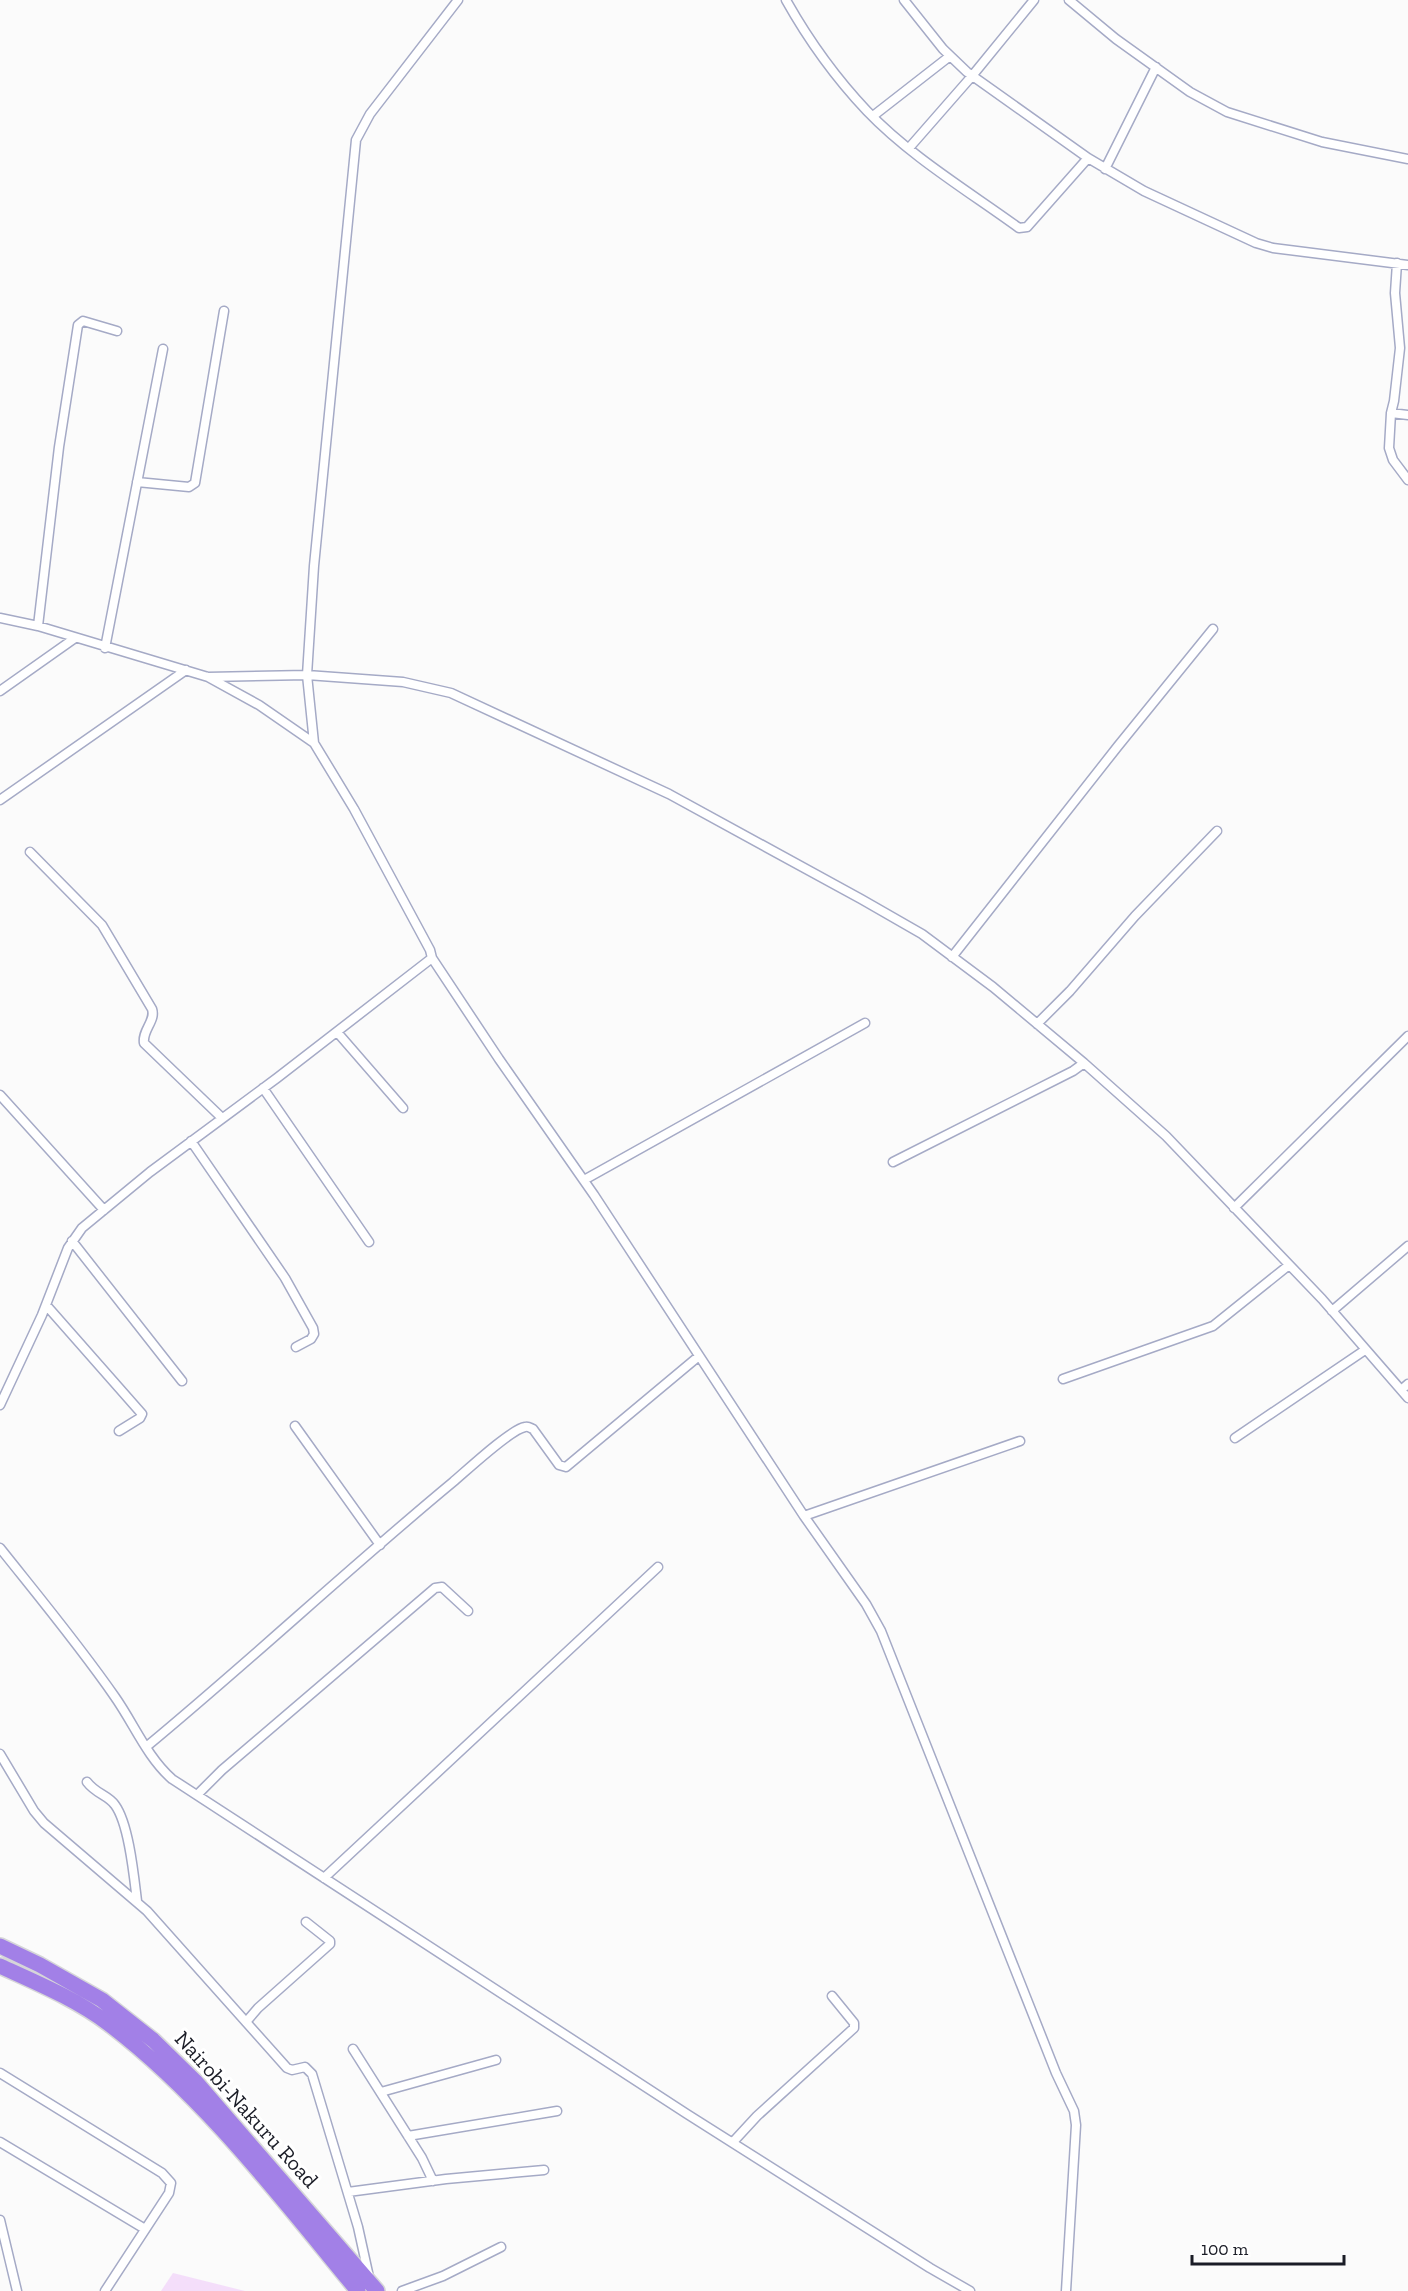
<svg xmlns="http://www.w3.org/2000/svg" width="1408" height="2291" viewBox="0 0 1408 2291" font-family="'Zilla Slab',serif">
<rect width="100%" height="100%" fill="#fbfbfb"/>
<path fill="#f4defa" d="M173 2273 245 2291H161Z"/>
<g fill="none" stroke-linecap="round" stroke-linejoin="round">
<g stroke="#a5aac6" stroke-width="11">
<path id="street" d="M786 0C809 41 834 76 867 111 910 156 968 191 1019 228L1027 227 1088 158
M904 0 943 49 967 72 1088 158 1144 191 1256 243 1273 248 1408 265
M1069 0 1116 39 1190 92 1227 112 1322 142 1408 159
M873 116 950 56
M909 148 972 76 1034 0
M1105 169 1156 67
M1397 263 1395 293 1400 348 1394 401 1391 413 1389 448 1393 460 1408 480
M1391 413 1408 415
M137 482 189 487 195 483 224 311
M0 618 38 626 208 677 307 675 403 682 451 693 669 794 861 899 922 934 993 987 1084 1063 1166 1136 1322 1299 1408 1398
M38 626 59 447 78 325 83 321 117 331
M105 648 163 349
M208 677 259 705 314 743
M0 691 75 638
M0 800 186 670
M30 852 102 925 152 1009C156 1021 142 1030 144 1043L221 1117
M952 957 1118 746 1213 629
M432 958 499 1059 594 1195 804 1516 866 1604 881 1631 1056 2073 1074 2111 1076 2125 1066 2291
M1037 1024 1070 991 1135 916 1217 831
M337 1032 403 1108
M263 1088 369 1242
M0 1095 104 1210
M191 1141 285 1278 313 1328 314 1334 311 1339 296 1347
M893 1162 1073 1071 1084 1063
M584 1180 865 1023
M1234 1208 1408 1036
M72 1241 182 1381
M46 1305 142 1414 140 1418 119 1431
M1332 1311 1408 1246
M1063 1379 1213 1326 1289 1265
M1401 1390 1408 1384
M0 1405 42 1315 68 1248 82 1228 150 1172 277 1078 432 958 430 950 354 809 314 743 307 675 314 566 356 140 370 114 458 0
M295 1426 380 1545
M1235 1438 1365 1350
M804 1516 1020 1441
M0 1548C39 1597 79 1645 115 1697 134 1724 147 1757 172 1779L687 2114 930 2268 970 2291
M146 1747C250 1661 349 1568 453 1482 466 1471 511 1429 525 1427 529 1426 530 1428 533 1429L559 1465 566 1467 699 1356
M0 1754 34 1811 44 1823 147 1911 287 2068 292 2070 305 2067 312 2074 358 2227 369 2277
M87 1782C96 1794 108 1795 115 1805 129 1824 134 1877 137 1901
M197 1795 222 1770 435 1588 442 1587 468 1611
M324 1878 658 1567
M246 2022 258 2008 330 1944V1941L306 1922
M353 2049 422 2158 433 2181
M0 2073 162 2173 171 2183 169 2193 105 2291
M381 2092 496 2060
M408 2136 557 2111
M0 2142 145 2229
M733 2142 757 2116 854 2028V2023L832 1996
M348 2192 446 2179 544 2170
M0 2220 17 2291
M402 2291 443 2276 501 2247"/>
</g>
<g stroke="#d6d6d8" stroke-width="18">
<path id="highway" d="M0 1946 40 1965 102 2000 153 2040 195 2081 377 2291
M0 1966C37 1983 76 1999 109 2024 206 2098 281 2198 358 2291"/>
</g>
<use href="#street" stroke="#fff" stroke-width="8"/>
<use href="#highway" stroke="#a280e7" stroke-width="15"/>
</g>
<g text-anchor="middle" stroke-width="6" stroke-linejoin="round" paint-order="stroke">
<g font-size="22" fill="#1a1c26" stroke="#fff">
<text transform="translate(247 2109) rotate(48)" y="8">Nairobi-Nakuru Road</text>
</g>
</g>
<path d="M1192 2255v9h152v-9" fill="none" stroke="#1a1c26" stroke-width="3"/>
<text x="1201" y="2255" font-size="18" fill="#1a1c26" stroke="#ffffff" stroke-width="4.5" paint-order="stroke">100 m</text>
</svg>
